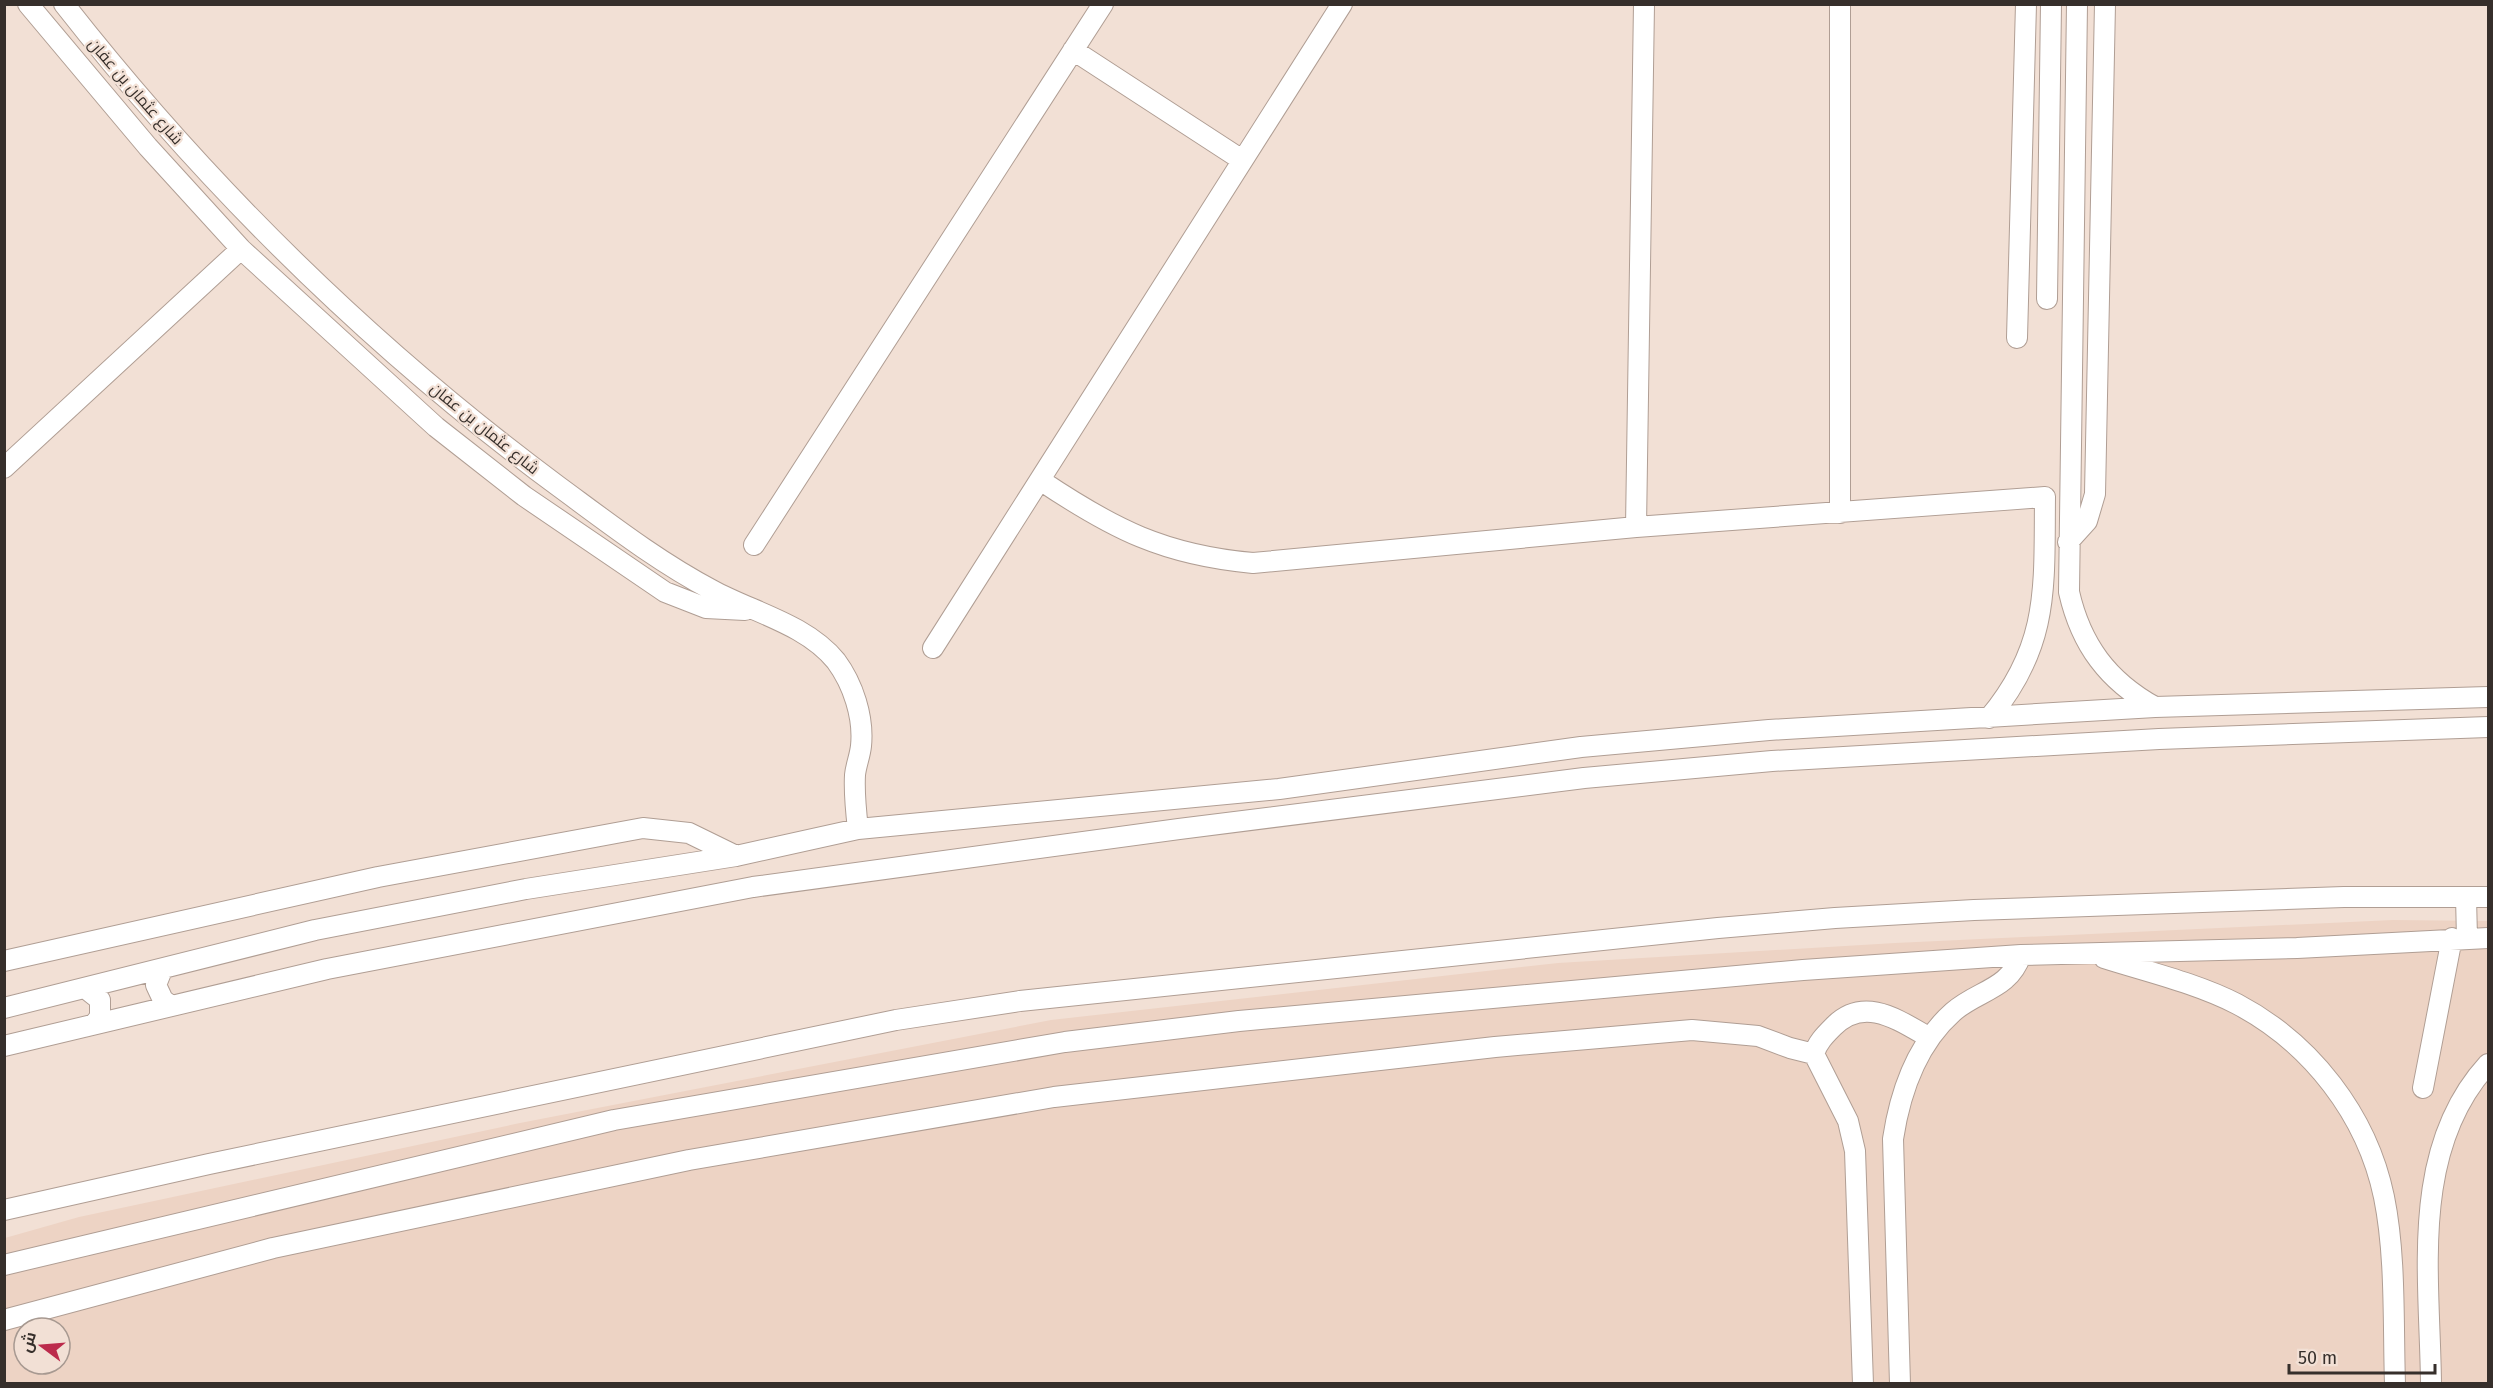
<svg xmlns="http://www.w3.org/2000/svg" width="2493" height="1388" viewBox="0 0 2493 1388" font-family="'Fira Sans',Cairo,sans-serif">
<rect width="100%" height="100%" fill="#f2e0d5"/>
<path fill="#edd3c4" fill-rule="evenodd" d="M2393 920 2488 921V1383L5 1384V1238L79 1217 520 1123 1051 1020 1558 963 1895 943ZM24 1328H60V1364H24Z"/>
<g fill="none" stroke-linecap="round" stroke-linejoin="round">
<g stroke="#b09e94" stroke-width="22">
<path id="minor" d="M28 4 148 147 241 249 436 427 524 496 665 592 706 608 745 610
M64 4C206 185 373 349 558 486 607 522 657 561 712 590 752 612 806 624 836 661 853 684 864 717 861 746 860 756 856 765 855 775 854 793 856 812 858 829
M1840 4V513
M2077 4 2069 592C2081 645 2108 681 2155 707
M1073 50 1242 160
M2047 299 2051 4
M2017 338 2026 4
M4 468 241 249
M1040 480C1113 529 1164 555 1253 563L1636 527 2045 497C2044 587 2050 645 1989 718
M1636 527 1644 4
M2068 542 2087 521 2095 494 2105 4
M754 545 1103 4
M933 648 1342 4
M2466 897 2467 938
M2104 958C2148 972 2196 983 2237 1004 2311 1043 2367 1115 2384 1197 2396 1256 2393 1324 2395 1384
M4 961 378 877 643 828 689 833 736 856
M162 970 156 985 163 1000 170 1005
M85 988 100 1000V1017L95 1023
M4 1008 315 930 526 889 736 856 858 829 1279 789 1581 747 1769 730 2155 707 2488 697
M4 1046 327 969 753 887 1179 829 1584 778 1772 761 2159 739 2488 727
M2423 1088 2452 938
M4 1210 209 1164 896 1020 1020 1001 1718 928 1835 918 1974 910 2344 897H2488
M4 1265 614 1120 1065 1042 1239 1021 1803 970 2021 955 2297 948 2488 938
M4 1320 273 1248 689 1160 1054 1097 1495 1047 1692 1030 1758 1036 1790 1048 1814 1054
M1863 1384 1855 1151 1848 1121 1814 1054C1817 1043 1825 1035 1833 1027 1864 995 1898 1020 1930 1038
M1900 1384 1893 1139C1900 1093 1917 1044 1953 1012 1978 990 2009 990 2021 955
M2431 1384C2430 1277 2409 1150 2488 1064"/>
</g>
<use href="#minor" stroke="#fff" stroke-width="20"/>
</g>
<g text-anchor="middle" stroke-width="4.5" stroke-linejoin="round" paint-order="stroke">
<g font-size="16" fill="#362f2b" stroke="#f2e0d5">
<text transform="translate(136 91) rotate(49)" y="6">شارع عثمان بن عفان</text>
<text transform="translate(485 428) rotate(39)" y="6">شارع عثمان بن عفان</text>
</g>
</g>
<rect width="2493" height="1388" fill="none" stroke="#362f2b" stroke-width="12"/>
<g transform="translate(42 1346) rotate(286)"><circle r="28" fill="#f2e0d5" stroke="#a79991" stroke-width="1.5"/>
<path d="M0-4.5L10 22L0 15L-10 22Z" fill="#bc2b4c"/>
<text y="-9" font-size="16" font-weight="bold" text-anchor="middle" fill="#362f2b">ش</text>
</g>
<path d="M2289 1364v9h146v-9" fill="none" stroke="#362f2b" stroke-width="3"/>
<text x="2298" y="1364" font-size="18" fill="#362f2b" stroke="#f2e0d5" stroke-width="4.5" paint-order="stroke">50 m</text>
</svg>
